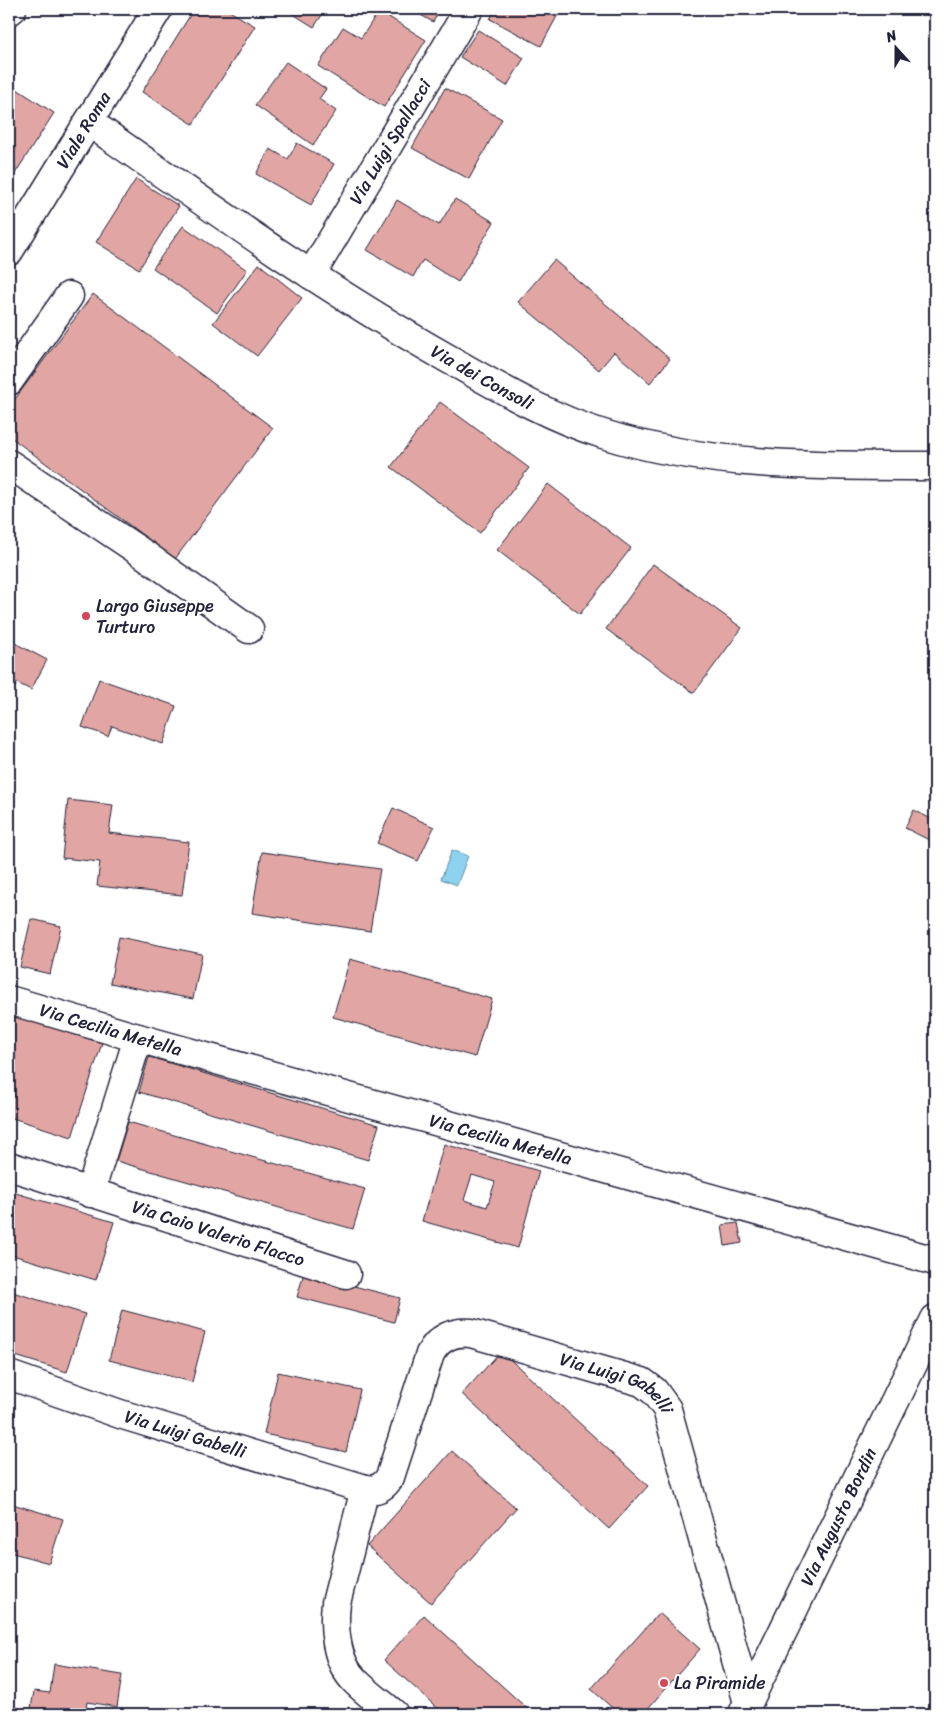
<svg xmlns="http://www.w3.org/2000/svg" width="944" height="1723" viewBox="0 0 944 1723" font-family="Sriracha,sans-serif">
<rect width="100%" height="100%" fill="#fff"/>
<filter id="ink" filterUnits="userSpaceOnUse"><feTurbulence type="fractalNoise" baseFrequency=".02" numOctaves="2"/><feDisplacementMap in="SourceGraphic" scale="10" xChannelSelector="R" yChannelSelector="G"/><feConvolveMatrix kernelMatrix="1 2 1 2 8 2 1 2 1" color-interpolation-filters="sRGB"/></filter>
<g filter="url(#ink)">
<path fill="#8dd2ef" stroke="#628ca7" d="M452 850 468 856 457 885 441 879Z"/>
<path fill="#e1a6a3" stroke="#22223b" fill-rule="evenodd" d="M194 9H226L255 26 193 124 142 92Z
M285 9H326L314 27Z
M410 9H440L433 22Z
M496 9H561L541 46 490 19Z
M379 11 426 40 384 107 318 66 343 27 361 38Z
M478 30 524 58 507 86 460 57Z
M286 62 326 89 319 99 336 111 313 145 255 105Z
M9 84 54 113 9 183Z
M445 88 502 119 469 179 412 148Z
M297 143 334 164 311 205 256 174 270 149 288 159Z
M136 179 179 206 139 269 96 242Z
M455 199 494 222 458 282 423 260 413 277 367 250 397 200 439 225Z
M183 226 247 270 217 313 153 268Z
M554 260 670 359 650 383 614 352 599 370 518 302Z
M259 264 302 298 257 356 213 323Z
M93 294 273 428 175 559 9 436V407Z
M440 402 529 468 480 533 391 467Z
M548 484 631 548 580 614 497 550Z
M653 564 742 628 694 693 606 629Z
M9 640 47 660 31 690 17 683 9 699Z
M99 679 176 706 163 744 112 726 108 736 82 727Z
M68 800 113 805 109 833 189 842 182 895 97 886 100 862 62 858Z
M393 808 434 827 418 861 377 843Z
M914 810 935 821V843L905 828Z
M262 852 380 869 370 931 252 913Z
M31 919 61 926 50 974 20 967Z
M119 937 202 954 193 999 110 983Z
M350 959 492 999 475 1057 333 1017Z
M9 1014 102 1043 72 1137 9 1117Z
M149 1057 379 1125 368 1160 139 1092Z
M128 1122 365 1189 353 1229 116 1161Z
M444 1144 539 1171 518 1248 422 1221ZM472 1175 495 1182 487 1207 464 1200Z
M9 1191 114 1222 96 1280 9 1254Z
M738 1223 742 1243 725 1246 722 1225Z
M304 1273 400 1298 394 1322 297 1297Z
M9 1291 85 1314 67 1372 9 1354Z
M122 1310 205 1332 192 1382 109 1360Z
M501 1351 648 1486 609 1529 462 1394Z
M278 1372 360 1390 346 1452 264 1434Z
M452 1451 516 1508 431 1603 367 1546Z
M9 1503 63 1519 49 1563 9 1552Z
M659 1613 700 1649 643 1714H619L591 1689Z
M424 1615 533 1714H444L384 1660Z
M54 1664 122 1675 117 1707 87 1702 85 1714H30L34 1691 50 1693Z"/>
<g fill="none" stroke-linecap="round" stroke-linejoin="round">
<g stroke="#22223b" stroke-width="31">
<g id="minor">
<path d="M9 11 12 9"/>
<path id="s1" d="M89 122C206 204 322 287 447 358 498 387 548 417 603 434 710 468 825 466 935 466"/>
<path id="s2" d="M9 251 158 9"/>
<path id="s3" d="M311 275 469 9"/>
<path d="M9 381 69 296"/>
<path d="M9 464 145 555 249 629"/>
<path id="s4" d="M9 1000 138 1038 935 1261"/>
<path id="s5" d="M9 1166 346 1274"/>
<path d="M90 1193 138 1038"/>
<path id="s6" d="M9 1375 120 1414 365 1489 336 1603C333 1629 336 1662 355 1681 367 1693 381 1703 394 1714"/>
<path id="s7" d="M365 1489C376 1491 384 1487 390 1477L430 1354C438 1338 454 1331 471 1333L642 1382 654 1391 667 1409 748 1703"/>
<path id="s8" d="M744 1711 935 1319"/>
</g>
</g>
<use href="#minor" stroke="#fff" stroke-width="28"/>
</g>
</g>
<g fill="#d1495b" stroke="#fff" stroke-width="2">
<circle cx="86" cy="616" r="5"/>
<circle cx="664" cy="1683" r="5"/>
</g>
<g text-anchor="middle" stroke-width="4" stroke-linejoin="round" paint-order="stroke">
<g font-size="18" fill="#22223b" stroke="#fff">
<text dy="6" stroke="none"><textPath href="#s2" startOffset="142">Viale Roma</textPath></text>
<text dy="6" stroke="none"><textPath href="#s3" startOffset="155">Via Luigi Spallacci</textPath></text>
<text dy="6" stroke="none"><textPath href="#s1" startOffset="469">Via dei Consoli</textPath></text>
<text dy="6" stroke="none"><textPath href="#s4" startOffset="106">Via Cecilia Metella</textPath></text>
<text dy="6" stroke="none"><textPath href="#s4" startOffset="511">Via Cecilia Metella</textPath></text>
<text dy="6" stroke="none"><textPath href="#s5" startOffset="220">Via Caio Valerio Flacco</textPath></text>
<text dy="6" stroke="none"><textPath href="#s7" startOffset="364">Via Luigi Gabelli</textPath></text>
<text dy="6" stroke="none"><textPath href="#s6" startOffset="186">Via Luigi Gabelli</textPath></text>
<text dy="6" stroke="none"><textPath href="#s8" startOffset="216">Via Augusto Bordin</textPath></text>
</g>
<g font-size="18" fill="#22223b" stroke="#fff" text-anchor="start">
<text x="96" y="612">Largo Giuseppe<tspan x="96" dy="21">Turturo</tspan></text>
<text x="674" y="1689">La Piramide</text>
</g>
</g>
<rect width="944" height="1723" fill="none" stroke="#fff" stroke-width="30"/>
<rect x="15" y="15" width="914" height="1693" fill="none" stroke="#22223b" stroke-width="2" filter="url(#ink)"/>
<g transform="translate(896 48) rotate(339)" stroke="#ffffff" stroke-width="4" paint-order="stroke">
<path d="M0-4L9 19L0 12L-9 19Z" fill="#22223b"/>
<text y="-8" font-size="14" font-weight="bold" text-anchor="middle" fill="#22223b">N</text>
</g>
</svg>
